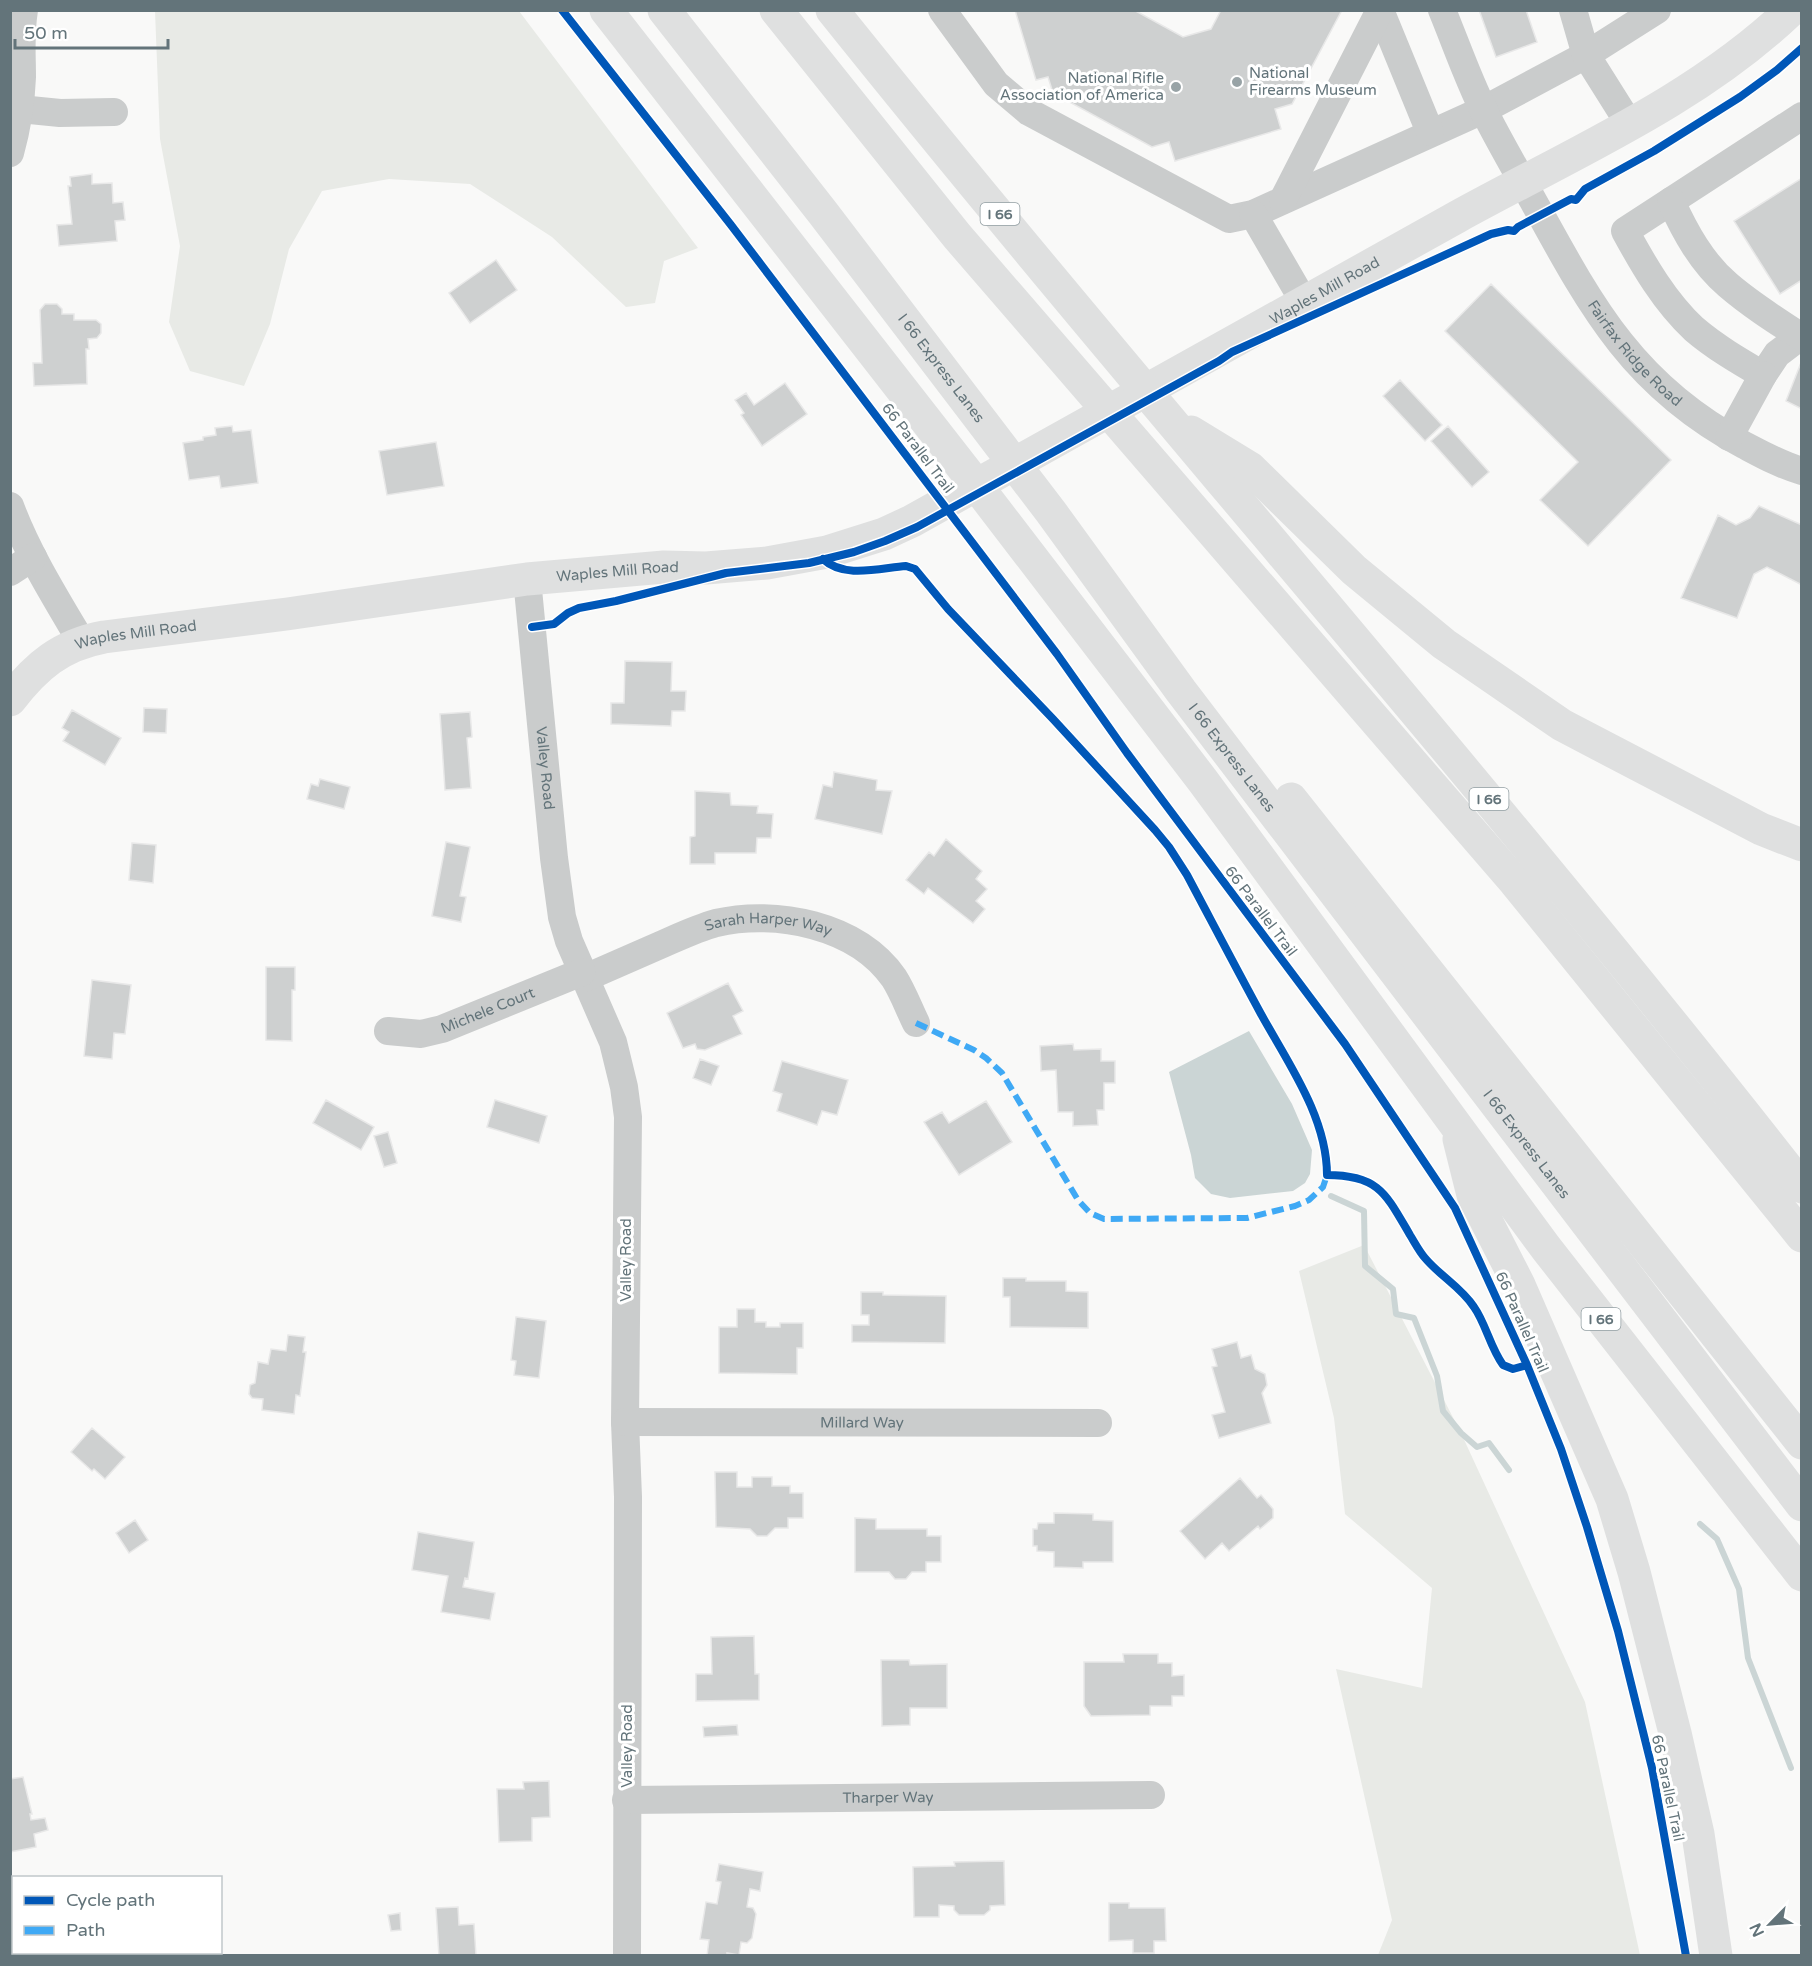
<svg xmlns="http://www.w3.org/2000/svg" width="1812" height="1966" viewBox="0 0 1812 1966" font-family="'Varela Round',sans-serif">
<rect width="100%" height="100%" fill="#f9f9f8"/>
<path fill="#e8eae6" d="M155 11H519L698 248 664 261 655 303 626 307 552 237 470 184 389 179 322 191 289 249 270 324 244 386 190 371 169 322 180 246 160 139Z
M1364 1245 1461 1433 1585 1702 1640 1955H1378L1392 1920 1336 1669 1422 1688 1432 1588 1345 1514 1334 1418 1299 1271Z"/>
<path fill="#cbd5d5" d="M1249 1031 1292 1104 1312 1150 1310 1174 1305 1183 1293 1191 1230 1198 1211 1194 1195 1178 1191 1155 1169 1072Z"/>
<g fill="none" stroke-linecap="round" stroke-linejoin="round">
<path stroke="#cbd5d5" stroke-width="6" d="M1331 1196 1364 1211 1365 1266 1393 1289 1396 1314 1414 1318 1437 1376 1443 1411 1461 1433 1477 1447 1489 1443 1509 1470
M1700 1524 1717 1539 1739 1589 1748 1658 1791 1768"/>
</g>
<path fill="#ced0d0" stroke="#e8e8e8" stroke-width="1.5" d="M1015 10H1134L1183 37 1211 29 1221 10H1342L1292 104 1275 109 1281 129 1175 161 1169 142 1152 147 1053 93 1048 77 1036 80Z
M1479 10H1526L1537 42 1496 57Z
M92 174V184L112 183 113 203 123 202 125 220 115 221 117 241 59 246 57 225 72 224 68 186H71L70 177Z
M1802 178V280L1780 294 1734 221Z
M496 260 517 290 470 323 449 293Z
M1491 284 1671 460 1588 546 1540 500 1578 462 1445 331Z
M45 304H57L62 309V314H74V320H96L101 324V333L97 338 88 339 89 349H86L87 384 34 386 33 363H42L40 310Z
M1802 360V409L1786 401Z
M1400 380 1442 425 1425 441 1383 396Z
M785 383 807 414 762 446 741 415 744 413 735 400 746 393 754 405Z
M232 426 233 432 251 430 258 483 221 488 219 476 189 480 183 443 203 440V437L216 435 215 428Z
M1448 426 1489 472 1472 487 1431 441Z
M436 442 444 486 387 495 379 451Z
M1759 506 1802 525V585L1767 567 1754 574 1737 618 1681 598 1718 515 1736 525 1750 518Z
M625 661 672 662 671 691H686L685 711H672L671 726 611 724V703H624Z
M144 708 167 709 166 733 143 732Z
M72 710 121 738 105 765 63 741 69 732 62 728Z
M470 712 472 737 467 738 471 788 445 790 440 714Z
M834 772 877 780 876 790 892 791 882 834 815 819 823 785 832 787Z
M320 779 350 787 344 809 307 799 311 784 318 786Z
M695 791 730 793 731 805 758 806 757 813 773 814 771 838H757L756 853H715V864H690V837L695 836Z
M946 839 982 871 976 879 987 889 976 901 985 909 973 923 928 888 924 894 906 880 929 852 934 856Z
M446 842 470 847 460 896 466 897 461 922 432 916Z
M132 843 156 845 153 883 129 880Z
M266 967H295V990H292V1041L266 1040Z
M92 980 131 985 125 1034 114 1033 112 1059 84 1056Z
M728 983 743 1011 733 1016 742 1034 705 1050 697 1049 695 1044 683 1048 667 1013Z
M1073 1044 1074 1050 1101 1049V1061H1115V1083H1104V1110H1097L1098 1125 1073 1126V1112H1058L1056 1070 1041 1071 1040 1046Z
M700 1059 719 1066 711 1085 693 1078Z
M782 1061 848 1080 837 1115 822 1111 817 1125 777 1111 782 1094 773 1091Z
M326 1100 374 1127 361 1150 313 1123Z
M495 1100 547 1116 539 1143 487 1127Z
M986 1101 1012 1142 959 1175 924 1122 942 1112 949 1123Z
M388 1132 397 1163 384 1167 374 1136Z
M1003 1278H1026V1281H1066V1291L1088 1292V1328L1010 1327V1297H1003Z
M861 1292H883V1295L946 1296 945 1343 852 1342V1325H869V1315H861Z
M737 1309H755V1322H766V1327H780V1323H803V1348H797V1374L719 1373V1327H737Z
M516 1317 546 1321 539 1378 514 1375 516 1361 511 1360Z
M288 1335 305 1337 303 1352H306L300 1396 296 1395 294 1414 262 1410 263 1399 252 1398 249 1394 250 1385 255 1383 258 1362 268 1364 271 1349 286 1351Z
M1237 1342 1241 1358 1251 1355 1255 1369 1265 1374 1267 1385 1262 1393 1271 1423 1219 1438 1212 1415 1225 1412 1212 1367 1217 1366 1212 1349Z
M92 1428 125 1457 105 1479 94 1469 92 1471 71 1452Z
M715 1472H737V1487H752V1477H772V1486H790V1493H803V1518H788V1528H775L767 1536H757L750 1529 716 1527Z
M1240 1478 1257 1498 1261 1495 1273 1509V1518L1260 1529 1258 1526 1229 1551 1222 1543 1205 1559 1180 1531Z
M1054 1513 1093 1514V1520L1113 1521V1562H1083V1568L1054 1567V1552L1037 1551V1546H1033V1529H1037L1038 1523H1054Z
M855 1518 876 1519V1529H927V1536H941V1562H926V1572H912L906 1579H895L889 1572H855Z
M135 1520 148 1540 129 1553 116 1533Z
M418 1532 474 1542 468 1579 465 1578 463 1587 495 1593 490 1620 441 1612 448 1576 412 1570Z
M754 1636 755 1674H759V1700L696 1701V1674H712L711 1637Z
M1123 1654H1158V1663H1172V1676L1184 1675V1696H1172V1706H1150V1715L1091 1716 1084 1706V1662H1124Z
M881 1660H909L910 1665 947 1664V1708H910V1725L882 1726Z
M737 1725 738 1735 704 1737 703 1727Z
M23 1777 32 1814H30L31 1820 45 1818 48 1830 34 1834 36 1847 10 1852V1779Z
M549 1781 550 1817 532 1818V1841L499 1842 497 1789H524L523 1782Z
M1004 1861 1005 1905 990 1906V1910L984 1915H959L954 1910V1906L939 1905V1917H914L913 1867 955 1866 954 1862Z
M719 1864 763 1872 760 1891 750 1889 747 1907 753 1908 756 1914 752 1938 747 1943 741 1942 739 1955 727 1953V1956H707L709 1940 700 1939 706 1902 717 1904 721 1882 716 1881Z
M1109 1903H1129V1908H1165L1166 1941H1154V1953H1133V1940L1109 1941Z
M458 1907 459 1925 474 1924 476 1956H439L436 1908Z
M400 1913 401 1930 391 1931 388 1915Z"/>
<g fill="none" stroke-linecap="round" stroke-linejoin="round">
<g stroke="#cacccc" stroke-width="28">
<path d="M942 10 996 84 1029 112 1229 219 1253 214 1483 110 1586 55 1657 10"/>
<path d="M1380 10 1430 132"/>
<path id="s1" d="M1442 10C1456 44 1468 79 1484 111 1500 143 1519 175 1536 206 1593 310 1635 387 1744 445 1763 455 1781 465 1802 471"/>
<path d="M1573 10 1586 55 1630 125"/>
<path d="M20 109 60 113 114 112"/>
<path d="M1802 116 1625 231C1644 266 1665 302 1694 329 1715 347 1739 361 1763 375L1777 354 1802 335"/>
<path d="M10 153C17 128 21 103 22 77 22 55 20 33 24 10"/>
<path d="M1283 200 1379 12"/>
<path d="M1671 201C1685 232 1702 263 1728 285 1750 304 1775 320 1800 336"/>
<path d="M1253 214 1304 302"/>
<path d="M1729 437 1763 375"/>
<path d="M10 506C28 554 55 597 81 641"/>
<path d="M10 572 33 557"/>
<path id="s2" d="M527 579 554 858 562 917 569 941 613 1042 624 1087 628 1117 625 1422 628 1497 627 1956"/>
<path id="s3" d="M585 978C612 966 638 955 665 943 681 936 698 928 716 923 776 909 857 925 894 978 903 992 909 1009 916 1023"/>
<path id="s4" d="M388 1031 421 1034 442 1029 582 972"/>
<path id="s5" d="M625 1422 1098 1423"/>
<path id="s6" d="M626 1800 1151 1795"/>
</g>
<path stroke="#dfe0e0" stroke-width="33" id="s7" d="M10 700C36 666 61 645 104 637L287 614 527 579 664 567 706 568 767 563 827 552 884 534 912 521C1094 420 1275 318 1457 217 1571 154 1696 101 1791 10"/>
<g stroke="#dfe0e0" stroke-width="33">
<path d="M606 10 967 473 1203 781 1546 1248 1802 1575"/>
<path id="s8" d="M664 10 823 213 1051 512 1181 691 1802 1505"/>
<path d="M776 10 957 236 1515 882 1802 1236"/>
<path d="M832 10C1150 407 1489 786 1802 1187"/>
<path d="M1191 432 1250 468 1354 570 1444 644 1562 725 1761 829 1802 845"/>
<path d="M1291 799 1802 1443"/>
<path d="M1459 1139 1473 1195 1519 1285 1612 1499 1634 1572 1675 1733 1698 1834 1716 1956"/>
</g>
<path stroke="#3fa9f5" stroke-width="6" stroke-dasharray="12 6" stroke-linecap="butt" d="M916 1023 974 1050 986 1058 1002 1073 1078 1200 1090 1213 1104 1219 1247 1218 1295 1206 1309 1200 1323 1187 1327 1175"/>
<g stroke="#fff" stroke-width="11">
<path id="cycleway" d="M562 10 731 225 1057 654 1127 753 1345 1044 1455 1208 1527 1365 1561 1449 1587 1527 1618 1631 1652 1768 1686 1956
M823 559C844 579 880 568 906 566L915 569 948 609 1053 719 1155 830 1169 847 1187 875C1212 922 1236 968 1261 1014 1288 1063 1327 1117 1327 1175 1379 1175 1386 1194 1410 1235 1415 1243 1419 1251 1425 1258 1440 1276 1461 1287 1474 1307 1486 1324 1490 1347 1503 1365L1513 1369 1527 1365
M532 627 554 624 568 613 579 608 616 601 726 573 809 563 854 552 885 541 917 527 1219 361 1232 352 1491 234 1508 230 1514 231 1518 227 1571 199 1576 200 1585 189 1654 151 1740 97 1777 70 1802 48"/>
</g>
<use href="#cycleway" stroke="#0057b8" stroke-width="8"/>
</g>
<g fill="#98a3a6" stroke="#fff" stroke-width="2">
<circle cx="1237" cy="82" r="6"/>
<circle cx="1176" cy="87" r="6"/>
</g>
<g text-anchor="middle" stroke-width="6" stroke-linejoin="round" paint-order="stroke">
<g fill="#fff" stroke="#929ea2" stroke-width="1.5">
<rect x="980.5" y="203" width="39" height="22" rx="4.5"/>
<rect x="1469.5" y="788" width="39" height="22" rx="4.5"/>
<rect x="1581.5" y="1308" width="39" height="22" rx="4.5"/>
</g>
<g font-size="14" font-weight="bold" fill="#63747a">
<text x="1000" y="219">I 66</text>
<text x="1489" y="804">I 66</text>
<text x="1601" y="1324">I 66</text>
</g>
<g font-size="15" fill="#63747a" stroke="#fff" text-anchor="start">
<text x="1249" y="78">National<tspan x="1249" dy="17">Firearms Museum</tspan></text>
<text x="1164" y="83" text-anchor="end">National Rifle<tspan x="1164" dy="17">Association of America</tspan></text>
</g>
<g font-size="15" fill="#63747a" stroke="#fff">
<text dy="5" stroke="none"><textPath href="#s7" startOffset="1408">Waples Mill Road</textPath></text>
<text dy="5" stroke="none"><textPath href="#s1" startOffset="396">Fairfax Ridge Road</textPath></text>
<text dy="5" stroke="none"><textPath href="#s8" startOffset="453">I 66 Express Lanes</textPath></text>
<text transform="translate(918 448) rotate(53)" y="5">66 Parallel Trail</text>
<text dy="5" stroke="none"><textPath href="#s7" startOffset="634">Waples Mill Road</textPath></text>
<text dy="5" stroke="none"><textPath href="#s7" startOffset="148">Waples Mill Road</textPath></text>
<text dy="5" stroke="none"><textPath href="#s8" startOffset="939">I 66 Express Lanes</textPath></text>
<text dy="5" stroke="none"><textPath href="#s2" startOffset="190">Valley Road</textPath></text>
<text transform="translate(1261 911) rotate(53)" y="5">66 Parallel Trail</text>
<text dy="5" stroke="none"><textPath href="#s3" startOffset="195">Sarah Harper Way</textPath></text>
<text dy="5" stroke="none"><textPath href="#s4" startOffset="104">Michele Court</textPath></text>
<text dy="5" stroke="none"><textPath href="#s8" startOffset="1425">I 66 Express Lanes</textPath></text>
<text transform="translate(626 1260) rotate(-90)" y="5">Valley Road</text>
<text transform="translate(1522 1322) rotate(66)" y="5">66 Parallel Trail</text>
<text dy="5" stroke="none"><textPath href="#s5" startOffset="237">Millard Way</textPath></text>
<text transform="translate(627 1746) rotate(-90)" y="5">Valley Road</text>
<text transform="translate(1668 1788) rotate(78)" y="5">66 Parallel Trail</text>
<text dy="5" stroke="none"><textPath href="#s6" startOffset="262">Tharper Way</textPath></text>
</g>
</g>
<rect width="1812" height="1966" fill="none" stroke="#63747a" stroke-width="24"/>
<rect x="12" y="1876" width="210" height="78" fill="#ffffff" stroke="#c1c7ca" stroke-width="1.5"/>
<rect x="24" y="1896" width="30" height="9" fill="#0057b8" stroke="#c1c7ca" stroke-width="1.5"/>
<text x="66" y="1906" font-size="18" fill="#63747a">Cycle path</text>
<rect x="24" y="1926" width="30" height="9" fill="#3fa9f5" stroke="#c1c7ca" stroke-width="1.5"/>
<text x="66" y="1936" font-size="18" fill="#63747a">Path</text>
<g transform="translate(1770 1924) rotate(245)" stroke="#ffffff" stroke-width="4.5" paint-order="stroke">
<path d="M0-4.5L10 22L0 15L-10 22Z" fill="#63747a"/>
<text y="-9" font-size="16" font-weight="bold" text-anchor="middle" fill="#63747a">N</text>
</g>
<path d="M15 39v9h153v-9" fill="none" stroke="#63747a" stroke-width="3"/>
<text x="24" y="39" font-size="18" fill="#63747a" stroke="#ffffff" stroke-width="4.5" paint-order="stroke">50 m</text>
</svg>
